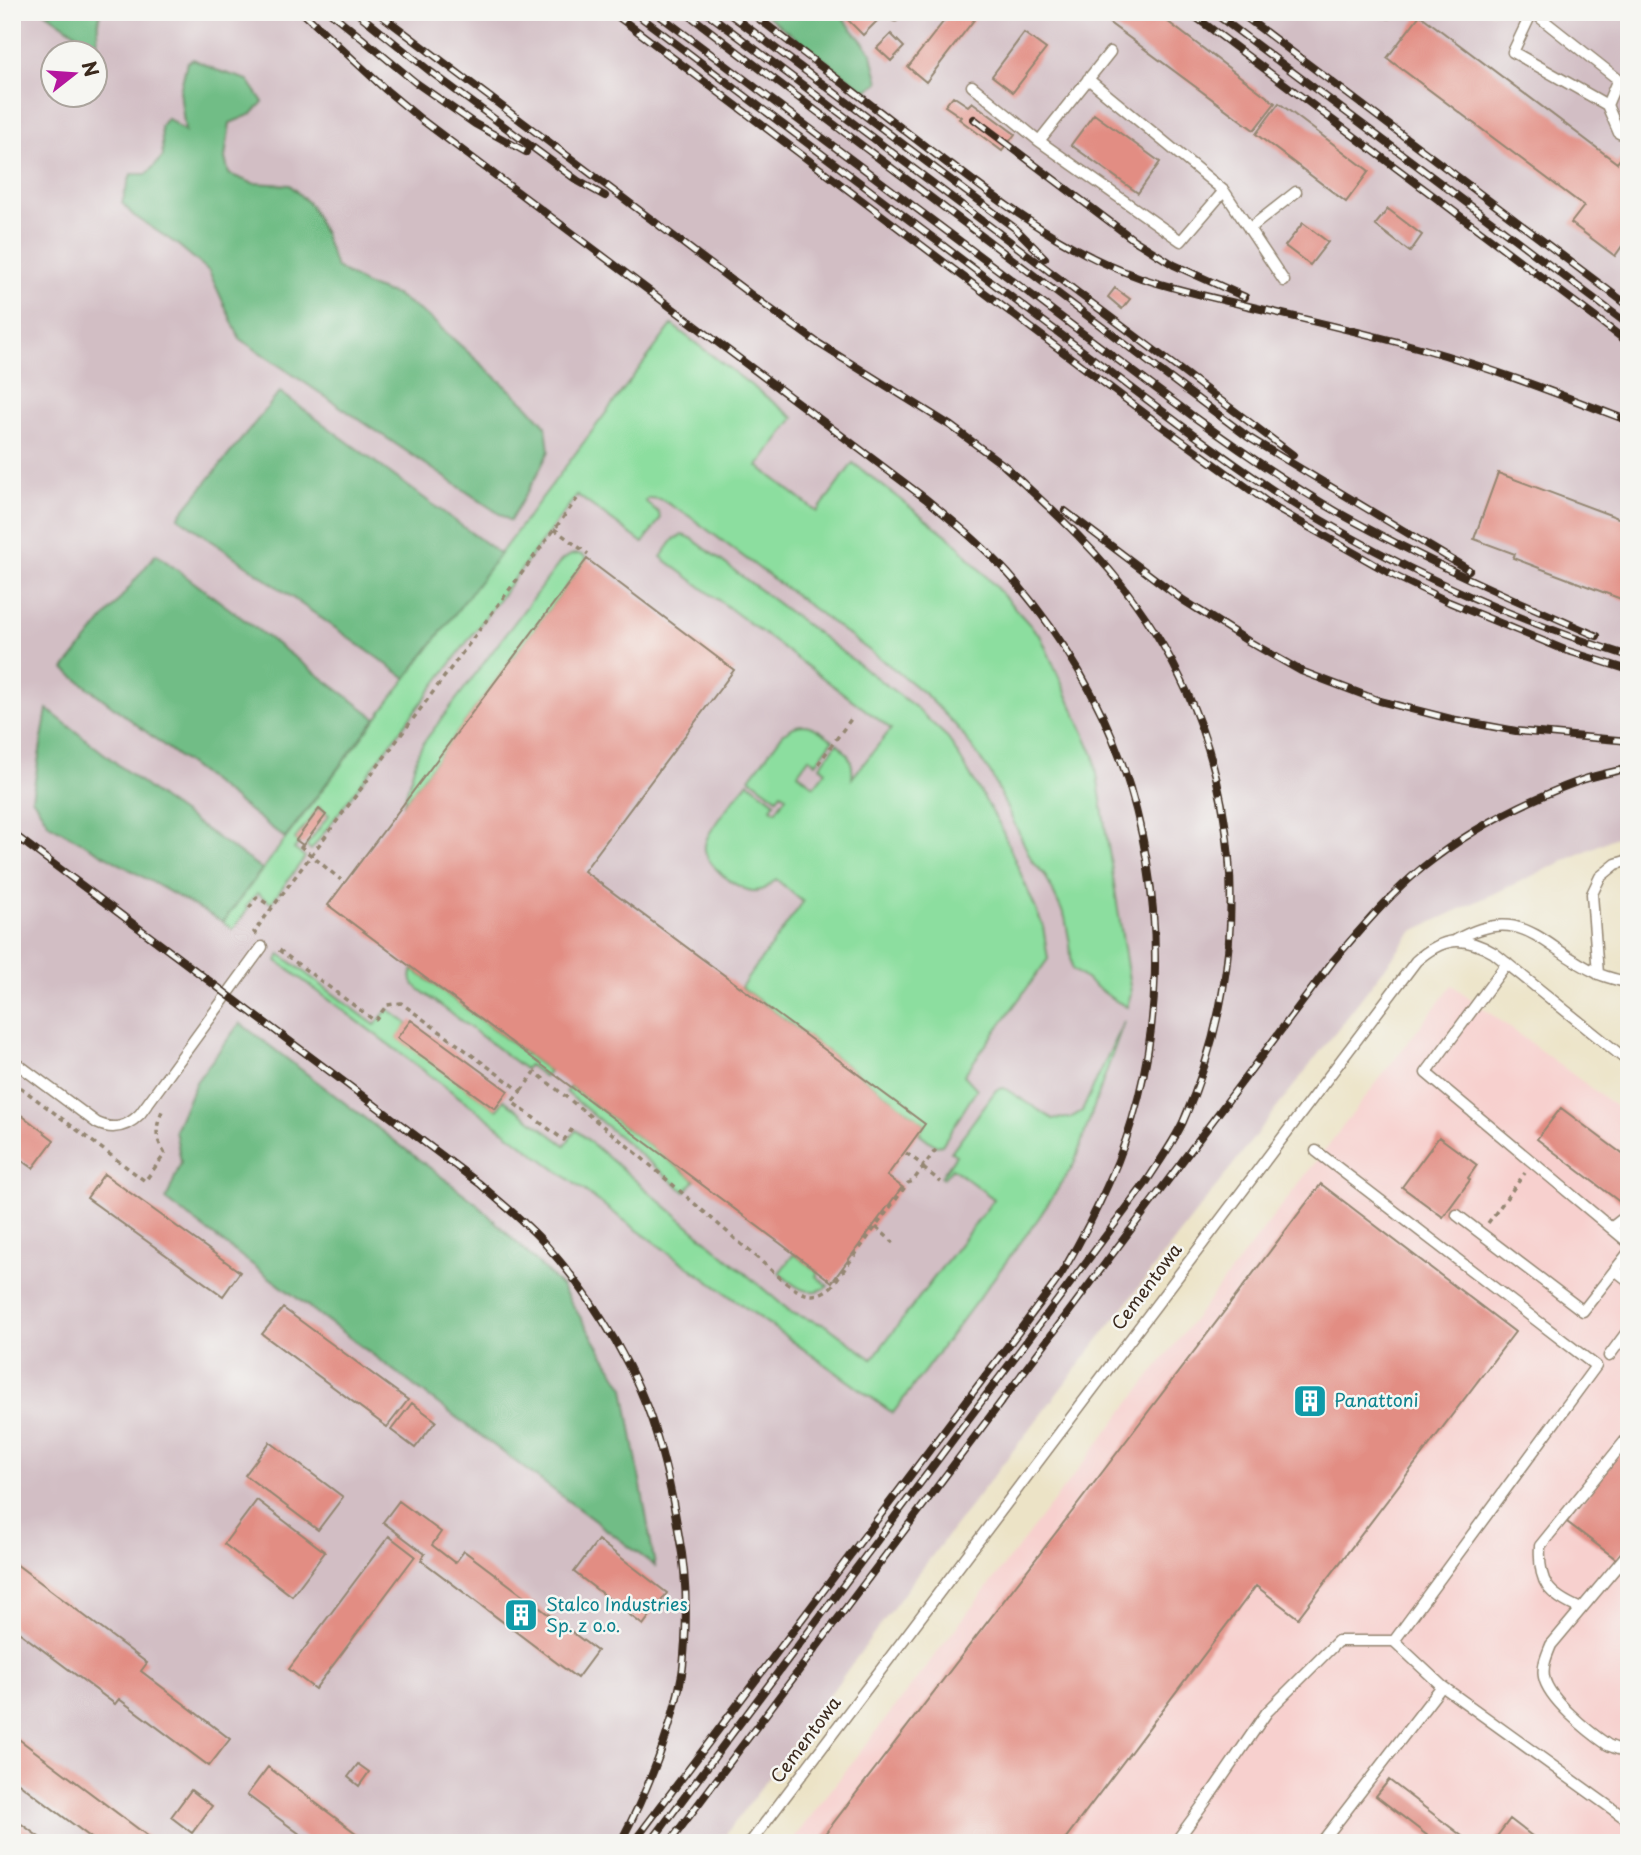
<svg xmlns="http://www.w3.org/2000/svg" width="1641" height="1855" viewBox="0 0 1641 1855" font-family="'Playpen Sans',sans-serif">
<rect width="100%" height="100%" fill="#f6f6f2"/>
<filter id="ink" filterUnits="userSpaceOnUse"><feTurbulence type="fractalNoise" baseFrequency=".0143" numOctaves="2"/><feDisplacementMap in="SourceGraphic" scale="14" xChannelSelector="R" yChannelSelector="G"/><feConvolveMatrix kernelMatrix="1 2 1 2 8 2 1 2 1" color-interpolation-filters="sRGB"/></filter>
<filter id="wash" filterUnits="userSpaceOnUse"><feTurbulence type="fractalNoise" baseFrequency=".00686" numOctaves="4" result="noise"/><feDisplacementMap in="SourceGraphic" scale="28" xChannelSelector="R" yChannelSelector="G"/><feGaussianBlur stdDeviation="1.57" result="paint"/><feColorMatrix in="noise" values="0 0 0 0 0 0 0 0 0 0 0 0 0 0 0 0 0 1.4 0 .05"/><feComposite in="paint" operator="in"/></filter>
<g filter="url(#wash)">
<rect width="100%" height="100%" fill="#ece3c6"/>
<path fill="#f7d0ce" d="M1452 985 1629 1116V1843H790Z"/>
<path fill="#d2bec4" fill-rule="evenodd" d="M12 12H1629V831L1413 931 918 1574 756 1795 719 1843H12ZM52 52H94V94H52Z"/>
<path fill="#8cde9f" stroke="#64845e" stroke-width="2" d="M672 325 794 418 758 466 817 512 853 463 953 540 1041 637 1094 755 1131 993 1127 1007 1114 1000 1072 969 1070 944 1065 917 1045 875 1032 861 991 774 958 728 926 695 894 669 689 516 660 499 648 498 645 501 659 513 660 519 643 543 577 495 311 850 306 846 329 815 319 807 295 839 299 843 294 849 305 857 271 903 257 893 246 907 248 909 233 929 223 922Z
M682 535 691 538 914 706 948 738 1000 825 1043 926 1048 959 964 1075 977 1089 942 1145 936 1146 919 1133 925 1124 741 987 803 902 776 879C769 886 763 892 753 891 737 890 702 863 705 845 707 830 737 796 748 782L775 802 771 808 776 811 786 796 781 793 777 798 750 778 783 734C803 717 815 727 833 740L816 763 809 758 798 773 814 786 826 771 820 766 837 743C849 754 854 762 852 778L891 729 661 557 674 539Z
M576 554 583 555 587 559 403 805 418 753 424 742 561 561 571 555Z
M280 954 375 1025 388 1009 408 1024 398 1038 497 1110 504 1100 565 1145 576 1130 792 1313 827 1326 872 1359 994 1199 952 1168 943 1179 941 1177 956 1155 951 1152 996 1090 1004 1088 1053 1119 1070 1118 1082 1111 1124 1021 1074 1164 1038 1219 893 1413 633 1227 277 961Z
M413 969 549 1071 545 1077 529 1065 525 1069 420 990C412 984 409 979 413 969Z
M570 1086 695 1180 685 1192 566 1092Z
M794 1254 818 1272 816 1276 828 1286C809 1299 794 1286 779 1273Z"/>
<path fill="#71bd86" stroke="#567452" stroke-width="2" d="M45 12H101L98 22 97 48Z
M762 12H838L871 52 879 82 866 91Z
M193 59 216 70 248 80 263 102 252 114 230 123 225 158 229 174 252 183 290 185 311 206 324 234 336 267 366 285 398 296 430 318 528 406 546 426 549 451 537 475 510 521 240 339 209 271 178 245 133 215 122 203 131 174H147L163 156 161 126 167 118 185 131 180 91 187 62Z
M280 392 500 554 406 678 178 517Z
M156 554 376 718 285 838 64 669Z
M47 709 162 799 262 869 223 922 49 824 32 798Z
M240 1023 476 1203 561 1286 624 1388 655 1566 166 1200 181 1162 175 1130 196 1082Z"/>
<g id="blocks">
<path fill="#e28d83" d="M844 12H880L883 15 863 35 842 14Z
M951 12H980L926 82 908 67Z
M1103 12H1155L1275 103 1254 130 1100 16Z
M1420 15 1617 163 1629 147V240L1627 239 1615 256 1571 223 1584 206 1387 58Z
M1024 33 1046 49 1013 92 992 76Z
M891 34 904 47 891 61 877 48Z
M953 96 968 106 972 102 1015 134 1002 151 959 119 961 117 945 106Z
M1279 103 1369 171 1346 202 1256 134Z
M1094 114 1160 162 1138 193 1071 145Z
M1388 209 1422 235 1410 252 1375 225Z
M1303 223 1328 242 1310 265 1285 246Z
M1115 288 1130 299 1122 309 1108 297Z
M1498 473 1629 522V602L1513 558 1515 554 1474 539Z
M587 559 734 670 584 871 925 1124 887 1176 902 1187 832 1282 328 905Z
M319 809 326 815 303 845 296 840Z
M411 1020 508 1091 495 1109 397 1038Z
M12 1108 54 1140 33 1168 12 1153Z
M1561 1108 1629 1159V1209L1537 1139Z
M1439 1137 1477 1165 1468 1178 1470 1180 1443 1217 1402 1187Z
M104 1174 240 1272 223 1296 87 1198Z
M1321 1184 1515 1332 1298 1618 1256 1586 1062 1843H818L1104 1470Z
M283 1308 408 1400 387 1427 262 1334Z
M412 1403 436 1421 415 1448 391 1430Z
M1629 1440V1542L1616 1559 1567 1522Z
M270 1442 343 1497 318 1530 245 1475Z
M257 1500 325 1552 292 1596 224 1544Z
M399 1501 441 1532 432 1545 455 1563 464 1551 597 1651 577 1678 421 1560 425 1554 383 1522Z
M389 1536 415 1556 315 1689 289 1669Z
M598 1540 667 1593 643 1625 574 1572Z
M12 1561 147 1663 141 1671 230 1739 209 1766 119 1699 115 1704 12 1627Z
M12 1734 153 1840 151 1843H98L12 1778Z
M358 1764 369 1772 359 1786 348 1777Z
M268 1767 369 1843H312L247 1795Z
M1389 1780 1471 1843H1437L1376 1796Z
M191 1790 212 1806 192 1833 171 1817Z
M12 1817 47 1843H12Z
M1510 1819 1541 1843H1492Z"/>
</g>
</g>
<g filter="url(#ink)">
<use href="#blocks" fill-opacity="0" stroke="#948672" stroke-width="2"/>
<g fill="none" stroke-linecap="round" stroke-linejoin="round">
<g stroke="#948672" stroke-width="13">
<path id="service" d="M1386 12 1388 13
M1532 12 1513 52 1607 105 1618 79
M1533 12 1629 88
M895 16 897 12
M972 86 1039 141 1110 52
M1607 105 1619 133 1629 136
M1039 141 1181 241 1224 191 1088 79
M1224 191 1284 281
M1249 229 1296 192
M1456 940C1523 902 1541 947 1597 973 1607 978 1619 980 1629 983
M1507 963 1426 1073 1629 1243
M1598 974 1592 894 1600 877 1616 864 1629 860
M12 1060 97 1123C114 1131 127 1127 140 1114L262 947
M1316 1151 1596 1366 1394 1641
M1457 1215 1583 1311 1629 1252
M1611 1228 1629 1214
M1615 1270 1629 1281
M1609 1356 1629 1329
M1629 1552 1551 1645C1547 1655 1542 1665 1544 1677 1548 1699 1589 1732 1608 1745 1614 1748 1622 1750 1629 1753
M1581 1609C1548 1595 1538 1583 1540 1546L1629 1436
M750 1843 1416 961C1443 937 1463 935 1494 953L1629 1062
M1175 1843 1208 1798 1267 1712 1338 1641H1394L1442 1686 1629 1821
M1321 1843 1442 1686"/>
</g>
<path stroke="#948672" stroke-width="3.5" stroke-dasharray="5 5" stroke-linecap="butt" d="M554 529 588 554
M818 764 851 719
M300 846 341 880
M249 908 257 897 272 907
M257 935 254 932 577 499
M279 950 375 1021 387 1005 401 1003 521 1091 512 1102 564 1140 572 1129
M12 1081 145 1181 165 1154C155 1138 155 1129 162 1111
M521 1091 535 1072 635 1152 785 1282C801 1294 814 1302 832 1286L908 1183 913 1181 937 1148
M906 1153 924 1166
M923 1168 941 1182
M1488 1223 1525 1173
M876 1227 894 1243"/>
<use href="#service" stroke="#fff" stroke-width="10"/>
<g stroke="#3b2a1e" stroke-width="8">
<path id="rail" d="M302 12 386 90 422 120 926 499C959 526 991 552 1018 585 1062 637 1099 699 1122 763 1168 897 1168 1051 1109 1182 1096 1212 1080 1242 1063 1271 1052 1289 1038 1305 1026 1322L633 1843
M330 12 415 82 475 124 526 152
M356 12 431 72 578 181 605 196
M377 12 754 297 818 343 951 426 1009 469
M612 12 1156 422 1277 509 1395 576 1449 602 1565 650 1629 670
M634 12 1178 423C1212 448 1246 473 1282 496 1390 565 1508 618 1629 656
M655 12 1194 417C1241 451 1290 485 1341 514 1424 560 1510 598 1597 636
M685 12 1248 437 1469 570
M706 12 1293 455
M727 12 1016 229 1045 258
M750 12 956 170
M1189 12 1629 343
M1213 12 1629 325
M1239 12 1629 306
M974 119 1134 240 1174 265 1245 297
M951 164C1009 209 1070 253 1141 278 1174 289 1209 297 1244 305 1304 319 1364 333 1424 349 1494 369 1561 395 1629 421
M1065 511 1183 600 1248 641 1301 671 1380 701 1451 719 1516 731 1629 741
M12 833 480 1184C502 1204 527 1223 546 1245 587 1291 625 1350 647 1407 663 1449 672 1492 679 1536 686 1571 687 1606 685 1642 684 1652 684 1663 682 1674 671 1733 648 1790 620 1843
M650 1843 1147 1181C1159 1162 1173 1143 1183 1122 1258 952 1246 756 1136 604 1098 550 1049 507 1001 463
M669 1843 1333 961C1361 929 1389 895 1422 868 1469 830 1525 801 1582 780 1597 775 1613 772 1629 768"/>
</g>
<use href="#rail" stroke="#f6f6f2" stroke-width="5" stroke-dasharray="16" stroke-linecap="butt"/>
</g>
</g>
<defs>
<g id="building-square" transform="scale(1.75)"><rect x="-9" y="-9" width="18" height="18" rx="4" fill="#0f9aa8" stroke="#f6f6f2"/><path d="M-4-6H4V6H1V3H-1V6H-4ZM-2.5-4.3h1.7v1.8h-1.7ZM.8-4.3h1.7v1.8H.8ZM-2.5-1h1.7V.8h-1.7ZM.8-1h1.7V.8H.8Z" fill="#fff"/></g>
</defs>
<g fill-rule="evenodd">
<use href="#building-square" x="1310" y="1401"/>
<use href="#building-square" x="521" y="1615"/>
</g>
<g text-anchor="middle" stroke-width="5" stroke-linejoin="round" paint-order="stroke">
<g font-size="18" fill="#3b2a1e" stroke="#f6f6f2">
<text transform="translate(1147 1287) rotate(-53)" y="6">Cementowa</text>
<text transform="translate(806 1740) rotate(-53)" y="6">Cementowa</text>
</g>
<g font-size="18" fill="#0d838f" stroke="#f6f6f2" text-anchor="start">
<text x="1334" y="1407">Panattoni</text>
<text x="546" y="1611">Stalco Industries<tspan x="546" dy="21">Sp. z o.o.</tspan></text>
</g>
</g>
<rect width="1641" height="1855" fill="none" stroke="#f6f6f2" stroke-width="42"/>
<g transform="translate(74 74) rotate(73)"><circle r="33" fill="#f6f6f2" stroke="#aba49d" stroke-width="2"/>
<path d="M0-5L12 26L0 18L-12 26Z" fill="#b5179e"/>
<text y="-10" font-size="19" font-weight="bold" text-anchor="middle" fill="#3b2a1e">N</text>
</g>
</svg>
